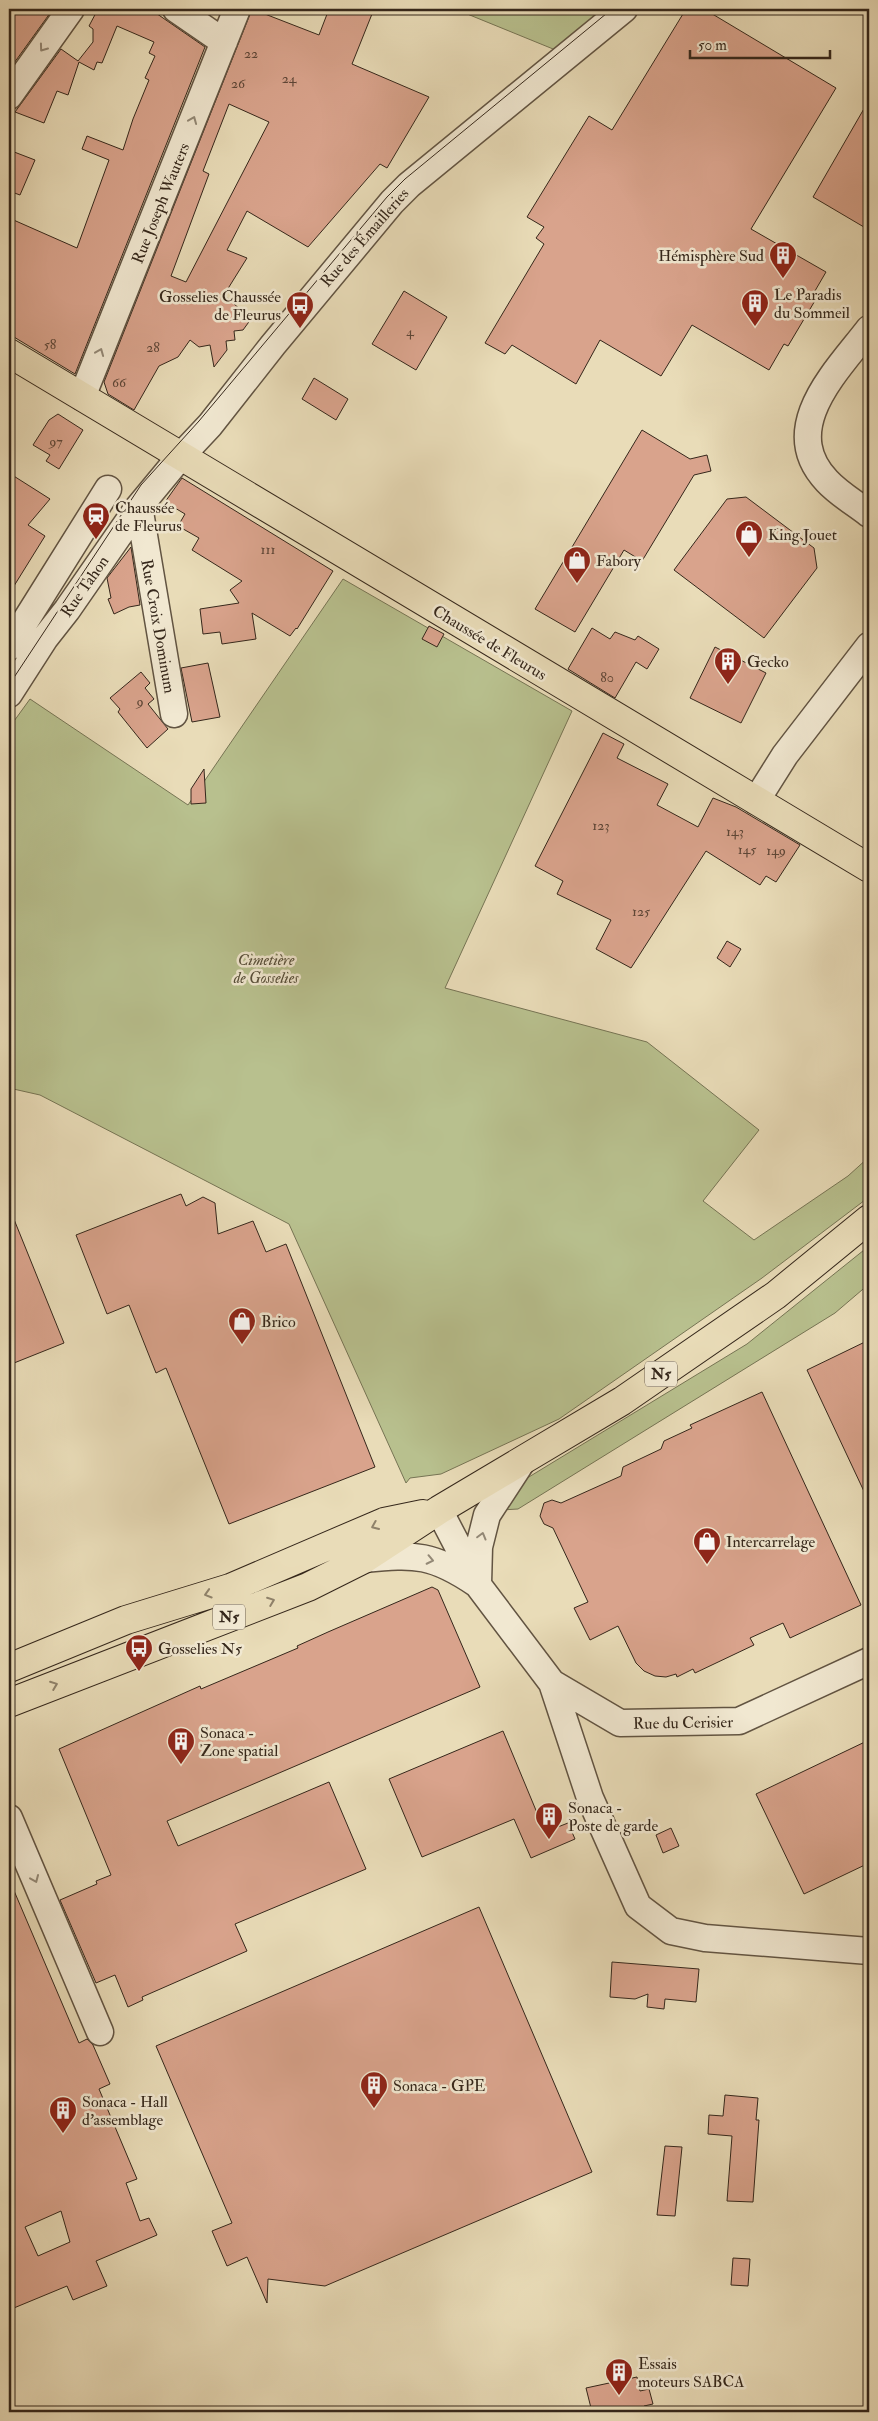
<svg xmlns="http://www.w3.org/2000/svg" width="878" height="2421" viewBox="0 0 878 2421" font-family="'IM FELL Double Pica',serif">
<rect width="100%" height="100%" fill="#e9dcb8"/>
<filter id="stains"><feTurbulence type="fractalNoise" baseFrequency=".004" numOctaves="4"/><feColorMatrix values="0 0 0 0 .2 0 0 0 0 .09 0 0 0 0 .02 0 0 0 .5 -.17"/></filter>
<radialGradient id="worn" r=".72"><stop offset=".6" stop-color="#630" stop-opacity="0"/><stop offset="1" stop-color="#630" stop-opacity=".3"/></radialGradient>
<path fill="#b8c08e" stroke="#767454" d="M455 9H610L558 51Z
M343 579 572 711 445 988 647 1042 759 1130 703 1201 754 1240 848 1176 869 1157V1197L762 1278 559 1419 441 1474 410 1478 406 1483 289 1224 40 1095 9 1088V728L30 699 188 805Z
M869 1246V1284L835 1313 518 1509 501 1510V1494L747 1344Z"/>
<path fill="#d9a38c" stroke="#35271b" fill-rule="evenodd" d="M9 9H53L9 70Z
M98 9H150L205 47 75 374 9 334V218L77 248 109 160 82 149 87 136 123 150 133 119 149 80 145 78 155 56 149 53 154 42 117 26 102 63 97 62 94 70 79 62 68 95 57 91 44 123 15 112 61 49 78 61 93 42V29L89 26Z
M252 9 319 35 329 9H374L352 64 429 97 387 168 380 164 308 247 247 211 227 250 247 258 224 295 251 319 243 330 234 331 235 340 226 341 227 350 214 367 210 345 199 347 190 340 178 357 159 366 134 410 108 394 104 382ZM229 104 269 122 186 282 171 276 209 174 203 171Z
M686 9H704L836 88 751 229 826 272 812 296 816 299 788 346 784 344 769 370 692 325 661 376 600 340 576 384 512 345 505 354 485 343 544 244 536 238 544 227 527 217 589 116 612 130Z
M869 100V230L813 197Z
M9 150 35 160 20 195 9 191Z
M404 291 447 317 416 370 372 344Z
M314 378 348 399 336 420 302 399Z
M58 414 83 430 59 469 46 461 50 455 33 445 49 420Z
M642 430 690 459 707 455 711 471 694 475 642 561 624 550 575 632 535 609Z
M9 473 50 499 28 525 45 536 9 594Z
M182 478 333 571 297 629 296 628 290 636 252 613 256 639 222 644 220 632 203 634 200 609 239 603 230 590 242 581 192 550 199 538 178 526 185 514 165 502Z
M746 497 814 548 817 568 764 638 674 570 727 499Z
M131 547 140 605 129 607 114 614 108 599 111 598 107 578Z
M429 626 444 634 437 647 422 639Z
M592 628 610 639 615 632 635 640 638 636 659 649 647 669 636 662 615 698 568 669Z
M715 647 766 673 741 723 690 698Z
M208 663 220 717 192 722 181 668Z
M141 672 150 683 145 688 154 699 148 704 168 729 147 748 118 712 120 709 110 698Z
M603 733 624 744 617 758 668 784 657 805 698 827 713 798 736 807 800 845 776 882 766 876 760 885 706 851 631 968 596 949 611 920 557 894 563 881 535 866Z
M204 769 206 803 191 804V789Z
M727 941 741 949 730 967 717 958Z
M181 1194 186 1206 203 1197 215 1203 218 1234 253 1221 266 1252 286 1244 375 1467 229 1524 166 1368 156 1373 129 1305 107 1314 76 1235Z
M9 1207 64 1343 9 1365Z
M869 1340V1502L807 1370Z
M762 1392 861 1605 790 1638 783 1623 750 1638 754 1645 695 1673 693 1669 677 1677 676 1674 666 1677 655 1676 644 1671 636 1663 618 1626 590 1640 574 1608 588 1602 553 1528 544 1524 540 1516 544 1503 552 1500 561 1503 621 1476 623 1467 661 1449 664 1441 692 1428 690 1425Z
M432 1587 438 1590 480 1687 167 1821 178 1846 329 1782 366 1869 235 1924 247 1951 142 1997 143 2000 128 2007 115 1975 96 1983 60 1900 97 1884 96 1881 111 1875 59 1749 200 1686 201 1689 298 1648 297 1646 328 1632Z
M503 1731 545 1832 568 1823 575 1839 531 1858 514 1819 422 1857 389 1779Z
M869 1740V1863L804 1894 756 1794Z
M671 1828 679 1846 663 1853 656 1835Z
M9 1879 79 2043 87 2039 93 2045 110 2084 99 2089 137 2179 126 2183 140 2221 149 2218 157 2235 96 2261 107 2286 73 2300 67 2286 9 2310ZM61 2211 70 2242 38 2256 25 2227Z
M479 1907 592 2172 325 2286 268 2279 267 2303 247 2257 227 2266 212 2231 232 2223 156 2046Z
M612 1962 699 1969 696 2002 665 1999 664 2009 647 2007 648 1994 635 1999 610 1997Z
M725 2095 758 2098 756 2120H759L753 2202 727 2201 732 2136 708 2134 709 2115 723 2116Z
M665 2146 682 2147 675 2216 657 2215Z
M733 2258 750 2259 748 2286 731 2285Z
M637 2377 640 2391 649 2389 653 2404 644 2406 645 2412H592L586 2388Z"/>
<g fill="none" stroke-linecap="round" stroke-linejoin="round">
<g stroke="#625442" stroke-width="29">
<path id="minor" d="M176 9 224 42
M9 96 71 9
M869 329C837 371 777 428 827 481 839 494 855 503 869 514
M82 397 237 9
M137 509 140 512 174 714
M9 647 108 489
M9 694 45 638 67 610 137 509 180 457 210 425 273 345 392 202 409 185 624 9
M756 801 785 755 869 646
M439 1510 478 1585 552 1683 620 1723 739 1721 869 1661
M364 1559C416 1554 433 1554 477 1584
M478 1584 479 1547 487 1515 523 1460
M552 1683 590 1798 638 1906 671 1931 705 1938 869 1951
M9 1818 100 2032"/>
</g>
<g stroke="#35271b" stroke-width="30">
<path id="major" d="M9 353 869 868
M9 1668 126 1620 230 1588 384 1522 423 1514
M9 1703 308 1587 364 1559 439 1510 622 1401 776 1295 869 1219"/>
</g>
<use href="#minor" stroke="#f1e8d1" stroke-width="26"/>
<use href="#major" stroke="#e9dcb8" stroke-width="28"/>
<path stroke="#35271b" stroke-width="1" d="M9 685 141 485 199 421 387 197 405 179 612 9"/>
</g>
<defs><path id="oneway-chevron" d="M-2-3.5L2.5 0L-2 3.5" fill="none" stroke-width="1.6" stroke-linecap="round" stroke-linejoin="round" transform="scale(1.25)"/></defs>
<g stroke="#938876">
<use href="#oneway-chevron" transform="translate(43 48) rotate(126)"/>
<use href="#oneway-chevron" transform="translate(193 120) rotate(-68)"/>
<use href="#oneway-chevron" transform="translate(100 352) rotate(-68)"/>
<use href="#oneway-chevron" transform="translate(482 1536) rotate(-75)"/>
<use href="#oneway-chevron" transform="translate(430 1560) rotate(12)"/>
<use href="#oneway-chevron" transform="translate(35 1879) rotate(67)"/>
</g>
<g stroke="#8f826a">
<use href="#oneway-chevron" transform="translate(375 1526) rotate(157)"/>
<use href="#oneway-chevron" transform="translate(208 1594) rotate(163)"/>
<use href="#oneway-chevron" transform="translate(271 1601) rotate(-21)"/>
<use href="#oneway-chevron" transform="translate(54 1685) rotate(-21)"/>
</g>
<defs>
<g id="building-pin" transform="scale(1.4375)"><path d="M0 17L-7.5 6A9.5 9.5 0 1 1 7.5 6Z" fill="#8f2418" stroke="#f1e8d1"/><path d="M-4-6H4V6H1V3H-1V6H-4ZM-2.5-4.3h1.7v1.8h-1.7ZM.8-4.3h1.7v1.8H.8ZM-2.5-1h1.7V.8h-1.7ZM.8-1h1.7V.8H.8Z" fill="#fff"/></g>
<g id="bus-pin" transform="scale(1.4375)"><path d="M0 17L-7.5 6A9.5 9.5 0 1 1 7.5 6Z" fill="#8f2418" stroke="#f1e8d1"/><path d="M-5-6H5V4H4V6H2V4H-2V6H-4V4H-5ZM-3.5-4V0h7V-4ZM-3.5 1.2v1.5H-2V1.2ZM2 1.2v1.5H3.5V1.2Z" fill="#fff"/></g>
<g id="station-pin" transform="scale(1.4375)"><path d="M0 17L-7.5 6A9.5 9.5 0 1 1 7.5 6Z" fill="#8f2418" stroke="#f1e8d1"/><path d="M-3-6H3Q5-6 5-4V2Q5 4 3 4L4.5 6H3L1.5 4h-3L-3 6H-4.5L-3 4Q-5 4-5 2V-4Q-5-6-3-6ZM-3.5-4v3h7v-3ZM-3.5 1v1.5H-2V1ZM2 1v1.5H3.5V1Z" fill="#fff"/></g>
<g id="shop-pin" transform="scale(1.4375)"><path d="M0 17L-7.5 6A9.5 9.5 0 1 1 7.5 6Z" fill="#8f2418" stroke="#f1e8d1"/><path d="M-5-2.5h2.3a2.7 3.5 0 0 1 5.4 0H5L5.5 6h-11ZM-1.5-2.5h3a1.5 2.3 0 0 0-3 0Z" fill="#fff"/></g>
</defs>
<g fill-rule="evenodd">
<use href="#building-pin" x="783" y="255"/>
<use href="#building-pin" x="755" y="303"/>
<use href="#bus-pin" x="300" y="305"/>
<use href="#station-pin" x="96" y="516"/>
<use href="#shop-pin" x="749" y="534"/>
<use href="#shop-pin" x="577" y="560"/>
<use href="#building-pin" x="728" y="661"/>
<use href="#shop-pin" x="242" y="1321"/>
<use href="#shop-pin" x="707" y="1541"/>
<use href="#bus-pin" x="139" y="1648"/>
<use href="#building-pin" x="181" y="1741"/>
<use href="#building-pin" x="549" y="1816"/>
<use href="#building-pin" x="374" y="2085"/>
<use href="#building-pin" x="63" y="2110"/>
<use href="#building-pin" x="619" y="2372"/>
</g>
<g text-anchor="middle" stroke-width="5" stroke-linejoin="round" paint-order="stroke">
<g font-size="14" fill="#5e4637">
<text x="251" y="58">22</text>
<text x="289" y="83">24</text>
<text x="238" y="88">26</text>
<text x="410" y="336">4</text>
<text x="50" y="349">58</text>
<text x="153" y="352">28</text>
<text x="119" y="387">66</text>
<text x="56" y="446">97</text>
<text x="268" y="554">111</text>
<text x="607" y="682">80</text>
<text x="140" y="706">9</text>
<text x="601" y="830">123</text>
<text x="735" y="836">143</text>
<text x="747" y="854">145</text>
<text x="776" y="855">149</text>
<text x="641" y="916">125</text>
</g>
<g fill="#f1e8d1" stroke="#6d6152" stroke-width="1">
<rect x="645" y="1361.5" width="32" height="25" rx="4"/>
<rect x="213" y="1604.5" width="32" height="25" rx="4"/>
</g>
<g font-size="15" font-weight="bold" fill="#35271b">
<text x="661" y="1379">N5</text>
<text x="229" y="1622">N5</text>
</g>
<g font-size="16" fill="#35271b" stroke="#f1e8d1">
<text transform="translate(160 203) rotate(-68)" y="6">Rue Joseph Wauters</text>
<text transform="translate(364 237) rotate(-49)" y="6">Rue des Émailleries</text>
<text transform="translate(84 586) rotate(-55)" y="6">Rue Tahon</text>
<text transform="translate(159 626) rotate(80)" y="6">Rue Croix Dominum</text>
<text transform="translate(490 642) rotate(31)" y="6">Chaussée de Fleurus</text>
<text transform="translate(683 1722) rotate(-1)" y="6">Rue du Cerisier</text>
</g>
<g font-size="16" fill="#35271b" stroke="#f1e8d1" text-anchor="start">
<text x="764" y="261" text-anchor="end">Hémisphère Sud</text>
<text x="774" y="300">Le Paradis<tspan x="774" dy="18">du Sommeil</tspan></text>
<text x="281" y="302" text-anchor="end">Gosselies Chaussée<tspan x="281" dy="18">de Fleurus</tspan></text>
<text x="115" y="513">Chaussée<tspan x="115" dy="18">de Fleurus</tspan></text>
<text x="768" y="540">King Jouet</text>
<text x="596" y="566">Fabory</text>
<text x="747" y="667">Gecko</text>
<text x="261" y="1327">Brico</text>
<text x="726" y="1547">Intercarrelage</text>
<text x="158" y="1654">Gosselies N5</text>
<text x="200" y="1738">Sonaca -<tspan x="200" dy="18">Zone spatial</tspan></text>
<text x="568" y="1813">Sonaca -<tspan x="568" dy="18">Poste de garde</tspan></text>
<text x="393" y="2091">Sonaca - GPE</text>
<text x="82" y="2107">Sonaca - Hall<tspan x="82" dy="18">d'assemblage</tspan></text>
<text x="638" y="2369">Essais<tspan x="638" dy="18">moteurs SABCA</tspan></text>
</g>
<g font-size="16" font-style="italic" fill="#564d38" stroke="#f1e8d1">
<text x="266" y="965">Cimetière<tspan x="266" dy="18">de Gosselies</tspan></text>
</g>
</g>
<rect width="878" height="2421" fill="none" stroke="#e9dcb8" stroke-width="30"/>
<rect x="10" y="10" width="858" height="2401" fill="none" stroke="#35271b" stroke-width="2.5"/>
<rect x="15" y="15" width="848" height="2391" fill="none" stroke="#35271b"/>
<path d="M690 50v8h140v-8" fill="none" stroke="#35271b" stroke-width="2.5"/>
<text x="698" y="50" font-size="15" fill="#35271b" stroke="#f1e8d1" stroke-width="4" paint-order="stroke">50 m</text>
<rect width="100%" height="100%" filter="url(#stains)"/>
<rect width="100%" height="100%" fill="url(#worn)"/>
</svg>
